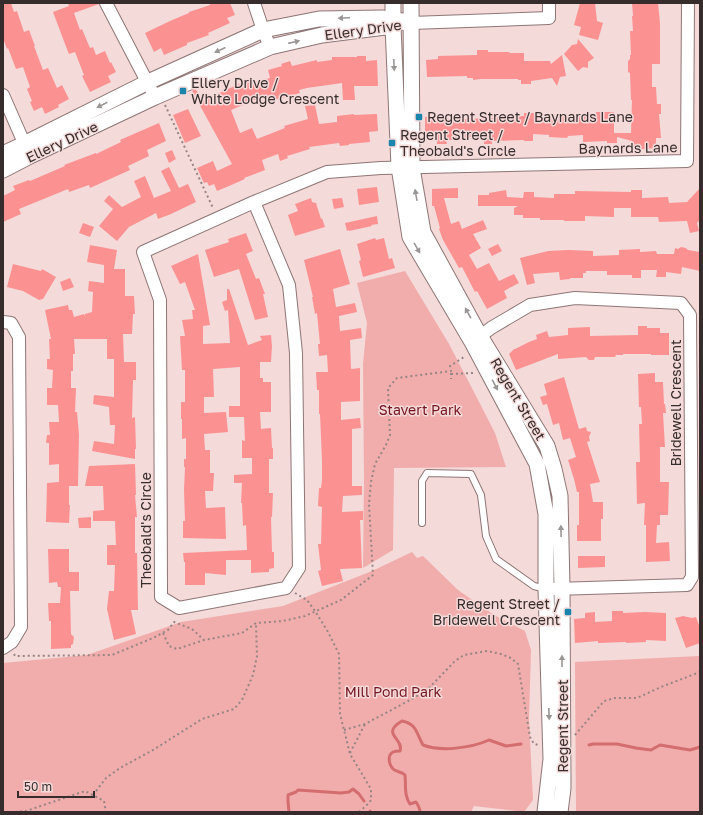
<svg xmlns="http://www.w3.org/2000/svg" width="703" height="815" viewBox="0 0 703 815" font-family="'Golos Text',sans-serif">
<rect width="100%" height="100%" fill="#f4dad9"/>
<path fill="#f0adac" d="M405 271 449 344 475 394 495 433 506 467 394 468 393 550 363 568 364 479 363 364 367 323 357 283Z
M412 552 417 558 423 556 458 590 494 615 525 631 531 650 529 719 533 800 524 812 474 806 471 812H3V663L87 655 181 622 283 606 372 571Z
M700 656V812H576L575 662Z"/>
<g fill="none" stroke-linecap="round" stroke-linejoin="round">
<path stroke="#d46d6f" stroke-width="3" d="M589 745 593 744H617L636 748 651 750 660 745 690 750 700 747
M289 812 288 801V795L296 792 298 790 341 793 349 792 353 789 359 794 364 801
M370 812V811
M420 812C420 808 418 805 416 802L410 804C404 796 406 785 405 775 401 771 396 772 393 769 389 765 387 755 393 752 395 751 398 751 400 751 404 738 380 734 402 721 417 724 416 733 423 745 441 752 471 748 489 740L506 746 521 744"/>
</g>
<path fill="#fc9192" d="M3 3H11L14 12 17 11 24 32 29 30 35 46H34L43 70 48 68 57 88 62 85 69 99 58 105 59 107 45 114 42 107 34 111 30 102 32 101 27 89 30 87 23 67 16 69 8 48 7 49 3 38Z
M68 3H99V4L74 13 80 30 82 29 90 48 93 47 96 55 105 51 110 63 111 62 116 72 108 76 111 82 90 92 82 76 84 75 75 52 69 54 65 44 53 12 69 6Z
M210 3H230L235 15 227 18 230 23 208 33 209 35 187 43V45L164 55 161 48 154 52 145 33 170 21 189 13V12L210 5Z
M580 3H595L597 21 603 23 598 40 579 35 581 27 574 25Z
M632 3H658L660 23V64H652V87H656L657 104H661V114H659L661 138H656V148L633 150 632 141 617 137V143H607V141L583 142V135L568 136 567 138 549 137V135L533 134V141H524V140L492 141V144H484V136L468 137V140H446L447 144H437V138H425V117L443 116V119H474L480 118 524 116V113H542V114L571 115 596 114V112H614V133H631L632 100H631L630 73 628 72V61L630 59V55H631L630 31H633L632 16H633Z
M578 39 594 58 588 62V68L583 67 578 71 564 54 572 45 577 44Z
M477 50H488V52H510L509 53H524V61H550L551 64 562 55 566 76 560 77 557 86 552 78 531 81V84H521V80H518V79H481L473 80V78H467V76L427 77 426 60 438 59V56L477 55Z
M357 56H366V61L377 60 378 86H354L355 100H343L342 83 307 88 299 90 300 93 267 102 266 95 231 110 240 133 252 128 257 139 285 128 284 126 308 119 305 106 315 105 319 124 337 122V116L354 114V115L377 114 378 131 369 132 370 142 349 144V145L340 146 339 143 309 147 310 149 287 156 288 158 280 161 278 154 262 160 265 170 244 178 245 179 229 186 217 191 214 184 209 186 207 182 204 183 197 168 213 161 217 171 232 164 192 91 195 89 204 100 252 78 254 82 270 78 268 70 282 66 281 64 290 61 292 66 317 60V62L332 60V57H357Z
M188 109 201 136 185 143 173 115Z
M159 123 166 141 147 150 149 156 128 166 130 170 90 188 89 185 69 192 68 189 19 209 21 214 3 222V196L15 190 13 186 29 180 30 181 65 166 64 165 96 153V154L121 142 120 140Z
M172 150 176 159 169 163 165 153Z
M169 167 179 188 188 184 196 202 171 214 158 219 156 213 129 227 117 241 99 226 113 209 104 201 109 195 122 207 141 197 134 181 145 176 154 198 171 191 161 171Z
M377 187 379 202 359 205 357 189Z
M458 188V198H444L451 224 459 221 462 229 483 220 487 229 473 234 481 248 469 255 477 269 489 263 499 281 514 274 519 283 504 291 507 298 487 309 477 291 475 292 462 267 459 268 443 240 439 229 440 228 434 206H432V189Z
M700 188V220L697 223 699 231 690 233 687 221 659 222 658 217H631V208H614V217L585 216V221H564V220H540V218H523V215H514V208L518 206H478V195H489V193L506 190 507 197 523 198 524 192H534V197L554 198V194H575V191L631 192V190H642V198L668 197 669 203 687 202Z
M311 198 312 202 316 203 321 219 322 218 325 227 295 236 288 215 298 211 295 204Z
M342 198 344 207 334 209 332 199Z
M377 216 378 224 371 225 372 226 349 231V230L347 231 345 223Z
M83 223 94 227 90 237 79 233Z
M246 233 253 251 246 254 256 279 259 278 265 294H263L268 317 255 320 239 269 214 277 205 250 229 242 228 239Z
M375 238 376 240 384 238 389 259 392 258 395 268 363 277 359 261 361 260 357 244Z
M498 244 502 251 492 256 488 249Z
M90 245 117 250 114 269H125V296H134L135 314H133L132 334H123L124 362H136V380H133L132 418 135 417 136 449H135V459L92 451 94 441 114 444 115 425H110L109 407 93 404 94 395 114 397V359H107V339H74L75 354H73V371H71V388H76L75 412H77L79 435 78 486H69V505H70L69 523 46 522 47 483 59 482V464L49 465V443H46L47 435H50L49 422H59L58 405H47V388H52L53 370 47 369V359H50L49 339H51L45 310 68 305 69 310H72L74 317 84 314 85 316V314L92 312 93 292 88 291 89 281 104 283V265L87 262Z
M681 247 686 248 688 250 700 252V271L682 267 681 274 666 272V277H656L657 270H641V278H632V275H607V271H586V273H583V278H570V279L560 280 559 272 533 274 535 283 527 285 520 258 548 251 569 250 593 251V256L619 255V250L640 249V252L656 251 657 254H674L675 248 678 249Z
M340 249 350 284 333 289 336 307 355 303 357 312 339 316 340 331 361 328 362 338 350 340 351 369 360 368V401L341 402V420L360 418 361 428 352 429V486H362V495L343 496 342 512 363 511V520H360L362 568 340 569 343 581 322 586 318 571 321 570 318 544H321L322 507 318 506 319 488H321L322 480V461L320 414H319V390H317L316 372H328L327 355 319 356 318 344H320L317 313 315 314 312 297H313L304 260Z
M198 254 210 325 203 326V344L230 343 228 310 225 311 222 302 227 300V289H229L248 345 262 340 260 336 271 335 272 346 271 362H260V378H263V382H271V412H260L261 429 271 428 272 448H273V459H269V493H273L272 517H271L272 552H274V568L269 569V572L251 573V560H226V575L205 573V585H185V562H184L183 553 247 550 246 525 243 526 242 503H241L242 483H234V475L252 474V458H242V440L245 441 244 417H229V406H240V367L213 369 214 397H204V413L226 412 228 432 204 434 205 450H210V473H214L213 491H205L206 508 225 507 226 539 183 538V521H185L184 490 185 467H184V459H186V438L182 439V419H181V402H185V370H182L180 336H185L182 320 193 319 192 310H195L185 282 180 284 171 266Z
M13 264 41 271 42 269 56 277 43 299 39 300 23 291 7 287Z
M70 278 74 287 63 291 60 282Z
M638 326H647V328H660V333H669V355H651V354H623V355H616L615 357H595L594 360H589L586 357 558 359V354L516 370 509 354 514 349H515L529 342 537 339 536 335 547 331 549 337 568 335V328L590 327V336L638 335Z
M655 373V382H663L664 404H665L666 413H663L665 447H660V482H669L668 515H660V525H657L656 543 669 542 670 561 646 562V525H644L645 503 637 504 636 462H640L639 424H642L641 407H639L638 374Z
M564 377 579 429 586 427 587 431 591 432 589 437 590 441 587 442 600 482 590 484 593 502H603V519H601V541H577V525H579V492H577L574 479 568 460 576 457 570 438 563 440 559 423 553 425 547 404 543 405 540 397 547 395 544 384Z
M135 464 136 495H135L137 517H135V553H137L138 610H131L136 634 114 640 107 609 109 591H114L115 565H107V545H116L115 521H93V511L104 510 103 486H85L89 466Z
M91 517V528H79L78 518Z
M48 549H69V572H79V591H70L71 634 74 637 73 644 71 645V648L51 649V621H49L48 603H60L61 587H58L57 582 49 583Z
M578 556H605V567L578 568Z
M612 611H623V613L645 612 666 613V641L646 640V642L626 643V642L598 643V641L575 643 574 619 585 618V613L595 612V622L612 621Z
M683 616 692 618 696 617 700 628V643L686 648 675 618Z"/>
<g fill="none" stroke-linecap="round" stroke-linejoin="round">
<g stroke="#8d7675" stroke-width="8">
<path id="service" d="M422 523V481L427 473 471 474 481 495 486 536 496 559 534 586 546 589"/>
</g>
<g stroke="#8d7675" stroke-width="14">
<path id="minor" d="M106 3 155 97
M254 3 263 30 270 47
M404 24 411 23 549 18V3
M3 95 28 152
M254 202 289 285 296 353 299 568 286 588 179 608 161 597 160 300 143 252 254 202 327 172 381 168 687 161 688 3
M3 322 11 323 19 337 21 627 12 642 3 648
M473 342 491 328 530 305 575 298 681 303 690 315 692 577 687 585 554 589"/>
</g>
<g stroke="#8d7675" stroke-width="17">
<path id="tertiary" d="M393 3V26L399 167 410 237 472 342 537 464 546 514V589L551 759 545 812
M411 3 412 168 423 232 480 336 547 446 554 469 560 496 562 588 563 788 560 812
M3 154 24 144 148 82 263 30 319 19 382 18 402 21
M3 170 30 156 155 97 270 47 322 35 393 26"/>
</g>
<path stroke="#978584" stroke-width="2" stroke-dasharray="2 3" stroke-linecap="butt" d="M165 105 213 208
M451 373V379
M451 374 473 373
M295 593 307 600 315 611 328 632 339 654 340 714 350 754 371 789V800L369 803 359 812
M163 633 169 646 177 649 204 640
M14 654 15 656 112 655 153 638 168 630 174 622 192 629 204 640 242 633 256 623 283 621 305 616 341 600 373 575 369 504 371 482 375 464 386 445 390 435 388 388 397 378 451 371 450 366 464 357
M344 730 365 724 412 699 428 689 455 661 464 655 487 651 501 654 511 658 518 664 530 737 534 744 539 745
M575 735 604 701 615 698H637L661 687 700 672
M350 753 365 724
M93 795 106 778 120 768 153 750 202 719 234 709 242 700 253 675 257 656 256 624
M15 812 26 811 85 791 104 801 106 812"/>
<use href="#service" stroke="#fff" stroke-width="6"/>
<use href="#minor" stroke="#fff" stroke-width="12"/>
<use href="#tertiary" stroke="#fff" stroke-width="15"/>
</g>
<defs><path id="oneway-solid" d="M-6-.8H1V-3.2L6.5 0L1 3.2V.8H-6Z"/></defs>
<g fill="#9a9696">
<use href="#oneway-solid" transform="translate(344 18) rotate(178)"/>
<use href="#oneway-solid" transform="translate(294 42) rotate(-13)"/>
<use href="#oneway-solid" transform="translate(220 50) rotate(156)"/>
<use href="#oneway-solid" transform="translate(394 65) rotate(88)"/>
<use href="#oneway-solid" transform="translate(102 105) rotate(153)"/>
<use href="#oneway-solid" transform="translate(416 195) rotate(-100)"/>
<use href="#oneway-solid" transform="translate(417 248) rotate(60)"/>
<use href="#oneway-solid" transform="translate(468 313) rotate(-119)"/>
<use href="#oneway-solid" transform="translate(495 385) rotate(62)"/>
<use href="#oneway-solid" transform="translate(561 531) rotate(-91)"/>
<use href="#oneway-solid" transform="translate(562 661) rotate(-90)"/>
<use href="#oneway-solid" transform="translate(549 714) rotate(88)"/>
</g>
<g fill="#1a84ad" stroke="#f4dad9" stroke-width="1.5">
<rect x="179" y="87" width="8" height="8" rx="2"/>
<rect x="415" y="113" width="8" height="8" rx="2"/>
<rect x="388" y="139" width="8" height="8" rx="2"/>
<rect x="564" y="608" width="8" height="8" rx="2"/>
</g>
<g text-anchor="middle" stroke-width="3" stroke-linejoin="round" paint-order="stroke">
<g font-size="14" fill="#362c2c" stroke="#f4dad9">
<text transform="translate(363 30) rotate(-8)" y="5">Ellery Drive</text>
<text transform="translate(62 142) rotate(-25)" y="5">Ellery Drive</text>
<text transform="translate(628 148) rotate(-1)" y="5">Baynards Lane</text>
<text transform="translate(518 399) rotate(59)" y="5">Regent Street</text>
<text transform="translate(676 403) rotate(-90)" y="5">Bridewell Crescent</text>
<text transform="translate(146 530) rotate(-90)" y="5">Theobald's Circle</text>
<text transform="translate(563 726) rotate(-90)" y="5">Regent Street</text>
</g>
<g font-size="14" fill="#362c2c" stroke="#f4dad9" text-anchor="start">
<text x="191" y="88">Ellery Drive /<tspan x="191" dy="16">White Lodge Crescent</tspan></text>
<text x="427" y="122">Regent Street / Baynards Lane</text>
<text x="400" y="140">Regent Street /<tspan x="400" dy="16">Theobald's Circle</tspan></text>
<text x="560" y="609" text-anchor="end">Regent Street /<tspan x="560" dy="16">Bridewell Crescent</tspan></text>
</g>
<g font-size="14" fill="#721420" stroke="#f4dad9">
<text x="420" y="415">Stavert Park</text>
<text x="393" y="697">Mill Pond Park</text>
</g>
</g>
<rect width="703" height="815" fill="none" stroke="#362c2c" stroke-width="8"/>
<path d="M18 791v6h76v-6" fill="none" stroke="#362c2c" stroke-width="2"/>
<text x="24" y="791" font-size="12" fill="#362c2c" stroke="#f4dad9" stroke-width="3" paint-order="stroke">50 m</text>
</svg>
